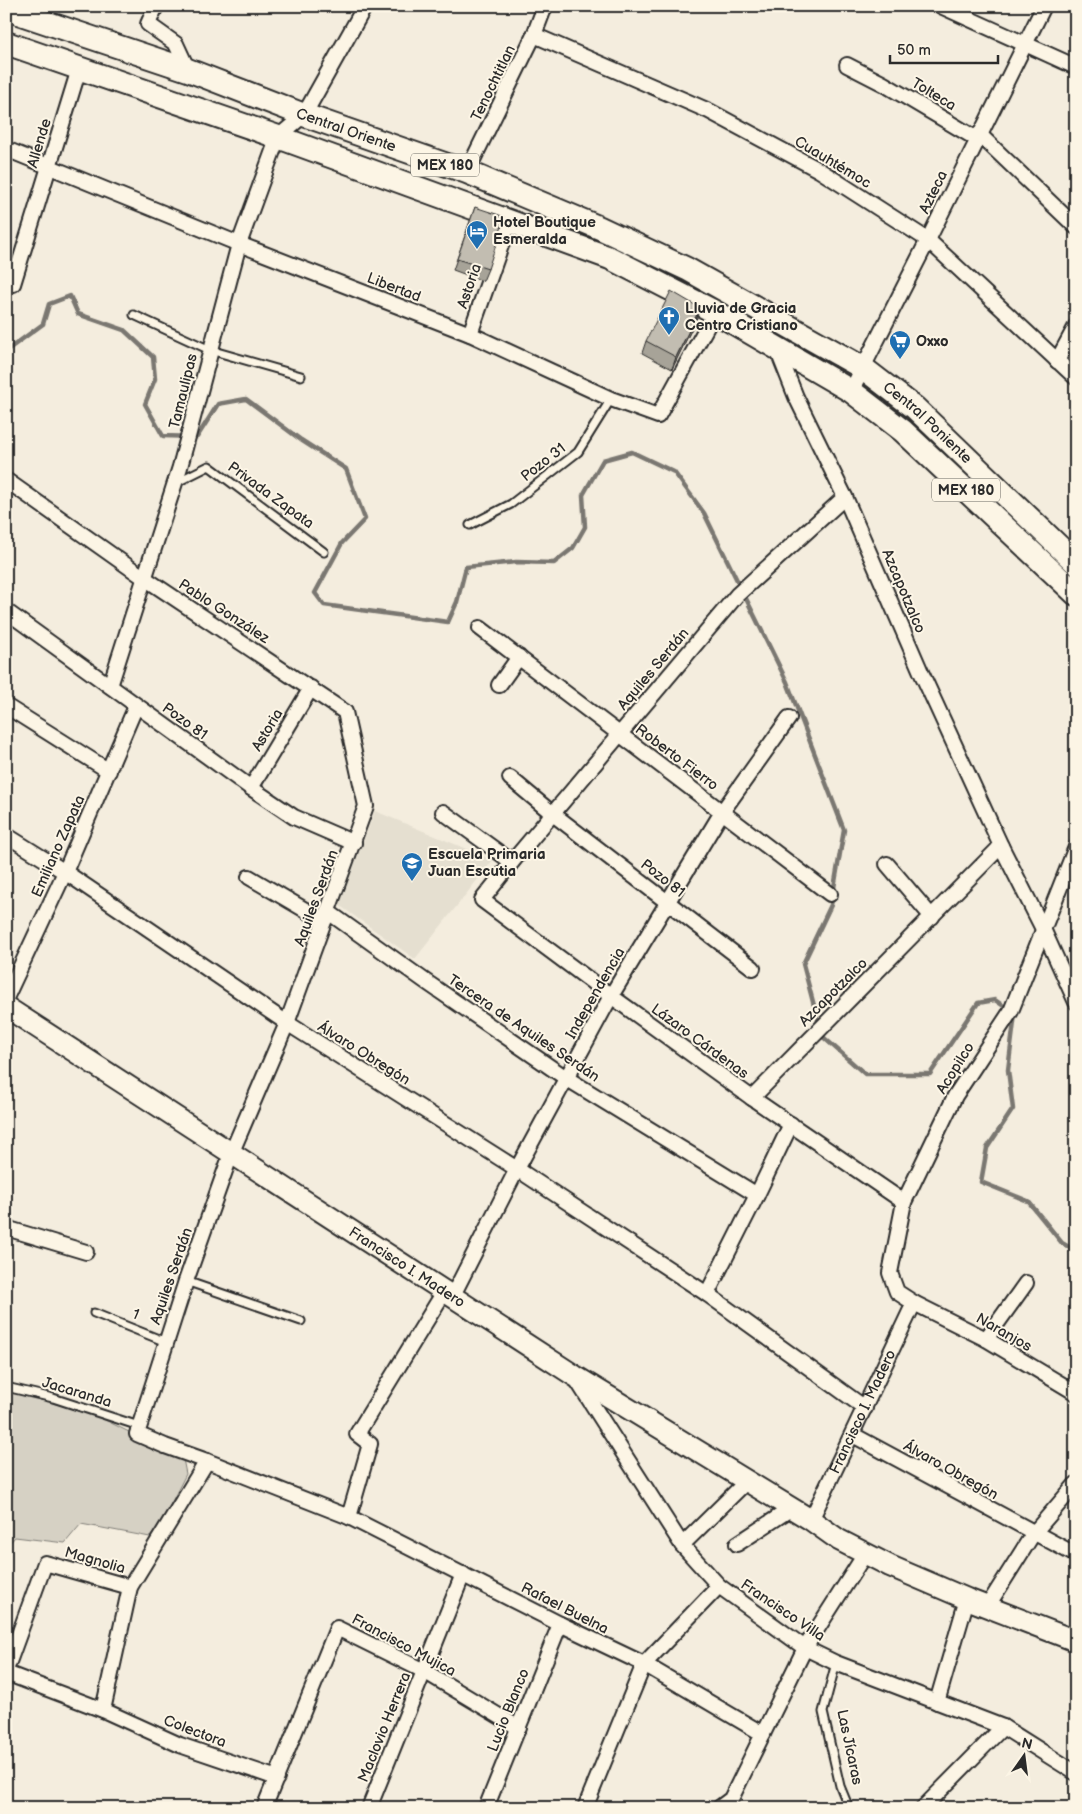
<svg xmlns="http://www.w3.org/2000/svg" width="1082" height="1814" viewBox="0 0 1082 1814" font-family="'Balsamiq Sans',sans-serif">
<rect width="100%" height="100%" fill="#f4edde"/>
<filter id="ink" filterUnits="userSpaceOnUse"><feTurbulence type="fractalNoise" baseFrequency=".02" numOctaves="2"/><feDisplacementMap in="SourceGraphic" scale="10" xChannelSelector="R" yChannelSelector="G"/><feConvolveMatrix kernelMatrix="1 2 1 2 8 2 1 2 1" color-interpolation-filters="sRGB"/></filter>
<g filter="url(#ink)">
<path fill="#e5dfd0" d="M375 811 493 860 415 959 339 905Z"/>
<path fill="#d6d1c4" stroke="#807e78" d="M6 1390 95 1415 183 1459 186 1474 162 1521 150 1537 81 1524 65 1543 15 1537 6 1547Z"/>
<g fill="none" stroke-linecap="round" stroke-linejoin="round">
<path stroke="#7a7771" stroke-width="4.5" d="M6 351 43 324 49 304 70 296 78 314 124 330 153 357 155 379 145 404 163 436 197 437 218 404 246 399 301 440 346 469 365 519 342 543 315 593 324 605 448 622 457 602 466 567 516 562 554 563 573 548 585 527 583 495 603 460 632 452 674 472 704 513 787 682 844 830 831 905 803 964 822 1036 865 1074H930L978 1003 995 1000 1015 1014 1008 1070 1013 1109 987 1148 981 1182 1028 1201 1062 1243 1076 1251"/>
<g stroke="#2b2b2b" stroke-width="11">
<path id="lane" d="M134 315 210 350 301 376
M177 482 209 466 324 552
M470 525 511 504 578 452 611 399
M186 1281 301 1321
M94 1313 166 1342
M6 1387 53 1398 139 1426
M836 1663 823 1712 840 1786 849 1808"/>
</g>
<g stroke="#2b2b2b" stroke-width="18">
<g id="street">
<path d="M156 6 148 24 176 44 188 70"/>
<path d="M941 6 1076 67"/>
<path d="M534 35 709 111 819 170 928 240 1076 378"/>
<path d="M847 65 884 84 977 139"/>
<path d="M979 134 1076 227"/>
<path d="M6 149 239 244 470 334 611 399 658 416 715 312"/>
<path d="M467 172 534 35 545 6"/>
<path d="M13 284 79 69"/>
<path d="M470 334 510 220"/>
<path d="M777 349 796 397 845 497 921 672 1001 846 1043 929 1076 1002"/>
<path d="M1057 361 1076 326"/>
<path d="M851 391 928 240 1044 6"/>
<path d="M6 480 143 577 345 712 366 806 287 1023 231 1154 186 1281 137 1434 165 1446 207 1461 349 1517 560 1624 644 1664 763 1734"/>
<path d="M845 497 737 595 512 862 482 900 611 996 752 1098 904 1202"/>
<path d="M6 611 251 788 294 817 354 843"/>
<path d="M480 628 830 894"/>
<path d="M499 685 519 657"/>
<path d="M110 686 180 467 239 244 278 137 304 115 365 6"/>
<path d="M6 706 109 771"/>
<path d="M510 778 553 814 753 968"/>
<path d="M251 788 311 688"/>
<path d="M443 812 512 862"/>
<path d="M6 835 65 872 287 1023 517 1169 707 1294 865 1408"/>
<path d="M1076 847 1011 1011 955 1096 904 1202 890 1273 897 1292 914 1303 986 1339 1076 1393"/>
<path d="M887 864 932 917"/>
<path d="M249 877 324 921"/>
<path d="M327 911 425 981 566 1078 757 1195"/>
<path d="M6 998 65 872 136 706"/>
<path d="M752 1098 1001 846"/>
<path d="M6 1228 86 1252"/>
<path d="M707 1294 757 1195 791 1124"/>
<path d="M452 1297 517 1169 611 996 722 812 789 718"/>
<path d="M986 1339 1026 1283"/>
<path d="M576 1379 682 1545 719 1586 805 1648 836 1663 1003 1727 1076 1773"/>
<path d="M853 1435 1076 1555"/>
<path d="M349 1517 370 1444 357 1434 444 1292"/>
<path id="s1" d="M811 1520 914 1303"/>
<path d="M737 1544 792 1508"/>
<path d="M682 1545 746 1482"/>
<path d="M987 1607 1033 1534 1076 1484"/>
<path d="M6 1670 45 1563 130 1587"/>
<path d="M6 1673 103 1710 180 1745 277 1778"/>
<path d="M937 1702 967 1599"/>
<path d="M103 1710 130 1587 207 1461"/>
<path d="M264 1808 337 1628 424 1671 519 1728"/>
<path d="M369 1808 463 1574"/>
<path d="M486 1808 560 1624"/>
<path d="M585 1808 644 1664 719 1586"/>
<path d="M719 1808 731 1799 805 1648 865 1554"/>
<path d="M923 1808 1003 1727"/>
</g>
</g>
<g stroke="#2b2b2b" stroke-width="24">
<g id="secondary">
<path id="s2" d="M6 1007 575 1376 811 1520 839 1540 890 1566 967 1599 1076 1641"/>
</g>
</g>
<g stroke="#2b2b2b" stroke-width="26">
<g id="primary">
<path id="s3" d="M6 9 188 70 304 115 467 172 600 228 687 269 863 368 915 408 1076 563"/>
<path d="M6 43 278 137 610 258 715 312 851 391 903 431 1076 594"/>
</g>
</g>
<use href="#lane" stroke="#fcf5e5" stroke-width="7"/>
<use href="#street" stroke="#fcf5e5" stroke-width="14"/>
<use href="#secondary" stroke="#fcf5e5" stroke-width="20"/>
<use href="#primary" stroke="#fcf5e5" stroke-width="22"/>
</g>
<path fill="#a7a398" stroke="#2b2b2b" d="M475 207 488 269 483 281 453 270Z
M700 308 696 320 672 369 642 353 646 341Z"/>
<path fill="#88847c" stroke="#2b2b2b" d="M700 308 696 320 672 369 676 357Z"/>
<path fill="#c2bdb1" stroke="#2b2b2b" d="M475 207 505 217 488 269 457 259Z
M671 291 700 308 676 357 646 341Z"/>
</g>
<defs>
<g id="hotel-pin" transform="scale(1.125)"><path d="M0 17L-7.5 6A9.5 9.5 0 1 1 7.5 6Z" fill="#1f6fb2" stroke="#fcf5e5"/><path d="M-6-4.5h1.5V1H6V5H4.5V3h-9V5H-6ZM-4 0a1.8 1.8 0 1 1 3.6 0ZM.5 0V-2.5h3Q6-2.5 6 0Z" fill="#fff"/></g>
<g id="church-pin" transform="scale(1.125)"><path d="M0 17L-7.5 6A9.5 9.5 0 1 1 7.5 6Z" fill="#1f6fb2" stroke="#fcf5e5"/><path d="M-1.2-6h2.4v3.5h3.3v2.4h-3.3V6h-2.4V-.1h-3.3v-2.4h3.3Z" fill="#fff"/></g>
<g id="supermarket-pin" transform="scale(1.125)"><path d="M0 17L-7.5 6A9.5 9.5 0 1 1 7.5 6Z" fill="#1f6fb2" stroke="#fcf5e5"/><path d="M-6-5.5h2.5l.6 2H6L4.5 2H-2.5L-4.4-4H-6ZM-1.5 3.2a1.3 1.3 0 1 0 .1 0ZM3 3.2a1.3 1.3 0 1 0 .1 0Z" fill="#fff"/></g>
<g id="school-pin" transform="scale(1.125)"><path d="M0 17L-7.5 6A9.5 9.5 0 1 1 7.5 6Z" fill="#1f6fb2" stroke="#fcf5e5"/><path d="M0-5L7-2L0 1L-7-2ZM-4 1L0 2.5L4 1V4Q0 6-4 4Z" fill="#fff"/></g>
</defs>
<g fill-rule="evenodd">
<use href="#hotel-pin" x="477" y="231"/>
<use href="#church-pin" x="669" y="317"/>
<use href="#supermarket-pin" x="900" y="341"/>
<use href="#school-pin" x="412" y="863"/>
</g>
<g text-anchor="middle" stroke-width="4" stroke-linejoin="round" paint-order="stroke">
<g fill="#fcf5e5" stroke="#6a6863" stroke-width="1">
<rect x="411" y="153.5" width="68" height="23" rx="4"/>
<rect x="932" y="478.5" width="68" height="23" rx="4"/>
</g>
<g font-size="14" font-weight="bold" fill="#2b2b2b">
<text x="445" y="170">MEX 180</text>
<text x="966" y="495">MEX 180</text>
</g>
<g font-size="15" fill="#2b2b2b" stroke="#fcf5e5">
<text transform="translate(493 83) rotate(-64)" y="5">Tenochtitlan</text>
<text transform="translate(934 94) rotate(31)" y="5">Tolteca</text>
<text dy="5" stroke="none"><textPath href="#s3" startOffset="361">Central Oriente</textPath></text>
<text transform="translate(39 143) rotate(-73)" y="5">Allende</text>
<text transform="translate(833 162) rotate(31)" y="5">Cuauhtémoc</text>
<text transform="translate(933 192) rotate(-64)" y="5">Azteca</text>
<text transform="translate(469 286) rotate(-71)" y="5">Astoria</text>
<text transform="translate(394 287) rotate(21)" y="5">Libertad</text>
<text transform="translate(183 391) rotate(-76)" y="5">Tamaulipas</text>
<text dy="5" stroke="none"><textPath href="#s3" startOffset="1016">Central Poniente</textPath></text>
<text transform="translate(543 462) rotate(-38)" y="5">Pozo 31</text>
<text transform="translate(271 495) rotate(36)" y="5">Privada Zapata</text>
<text transform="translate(904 591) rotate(67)" y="5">Azcapotzalco</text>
<text transform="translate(224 611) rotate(33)" y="5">Pablo González</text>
<text transform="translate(653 669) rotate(-50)" y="5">Aquiles Serdán</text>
<text transform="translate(185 721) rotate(36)" y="5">Pozo 81</text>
<text transform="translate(267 730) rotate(-59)" y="5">Astoria</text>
<text transform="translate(677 757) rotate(37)" y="5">Roberto Fierro</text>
<text transform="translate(58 846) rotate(-66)" y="5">Emiliano Zapata</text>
<text transform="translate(663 878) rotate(38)" y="5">Pozo 81</text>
<text transform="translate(316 898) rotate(-70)" y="5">Aquiles Serdán</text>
<text transform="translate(833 992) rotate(-45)" y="5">Azcapotzalco</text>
<text transform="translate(595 993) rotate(-60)" y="5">Independencia</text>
<text transform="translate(524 1028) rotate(34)" y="5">Tercera de Aquiles Serdán</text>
<text transform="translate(700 1041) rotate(36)" y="5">Lázaro Cárdenas</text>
<text transform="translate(364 1053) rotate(32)" y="5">Álvaro Obregón</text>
<text transform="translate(955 1068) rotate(-58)" y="5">Acopilco</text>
<text dy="5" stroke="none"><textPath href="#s2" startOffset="478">Francisco I. Madero</textPath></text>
<text transform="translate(171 1276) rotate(-71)" y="5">Aquiles Serdán</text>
<text transform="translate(136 1314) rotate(23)" y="5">1</text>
<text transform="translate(1004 1332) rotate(30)" y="5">Naranjos</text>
<text transform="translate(77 1392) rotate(17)" y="5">Jacaranda</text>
<text dy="5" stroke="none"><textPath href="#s1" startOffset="120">Francisco I. Madero</textPath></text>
<text transform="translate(951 1470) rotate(29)" y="5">Álvaro Obregón</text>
<text transform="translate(95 1560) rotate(16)" y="5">Magnolia</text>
<text transform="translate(565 1608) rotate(27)" y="5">Rafael Buelna</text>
<text transform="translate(783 1610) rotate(34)" y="5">Francisco Villa</text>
<text transform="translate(404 1645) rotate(28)" y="5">Francisco Mujica</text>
<text transform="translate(508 1710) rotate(-68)" y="5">Lucio Blanco</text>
<text transform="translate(384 1727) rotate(-68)" y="5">Maclovio Herrera</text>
<text transform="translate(195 1731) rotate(21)" y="5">Colectora</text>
<text transform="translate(850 1747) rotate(78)" y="5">Las Jícaras</text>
</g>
<g font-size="15" font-weight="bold" fill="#2b2b2b" stroke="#fcf5e5" text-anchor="start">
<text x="493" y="227">Hotel Boutique<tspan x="493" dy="17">Esmeralda</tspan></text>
<text x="685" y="313">Lluvia de Gracia<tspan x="685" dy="17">Centro Cristiano</tspan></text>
<text x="916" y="346">Oxxo</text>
<text x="428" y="859">Escuela Primaria<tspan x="428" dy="17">Juan Escutia</tspan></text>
</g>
</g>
<rect width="1082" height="1814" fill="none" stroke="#fcf5e5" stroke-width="25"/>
<rect x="12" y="12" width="1057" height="1789" fill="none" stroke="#2b2b2b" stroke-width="2" filter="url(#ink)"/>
<g transform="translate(1024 1756) rotate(14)" stroke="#fcf5e5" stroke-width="4" paint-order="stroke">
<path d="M0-4L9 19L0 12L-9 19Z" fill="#2b2b2b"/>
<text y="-8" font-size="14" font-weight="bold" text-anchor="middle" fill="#2b2b2b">N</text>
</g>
<path d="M890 55v8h108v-8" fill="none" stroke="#2b2b2b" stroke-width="2.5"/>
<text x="897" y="55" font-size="15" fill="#2b2b2b" stroke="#fcf5e5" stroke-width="4" paint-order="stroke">50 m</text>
</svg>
